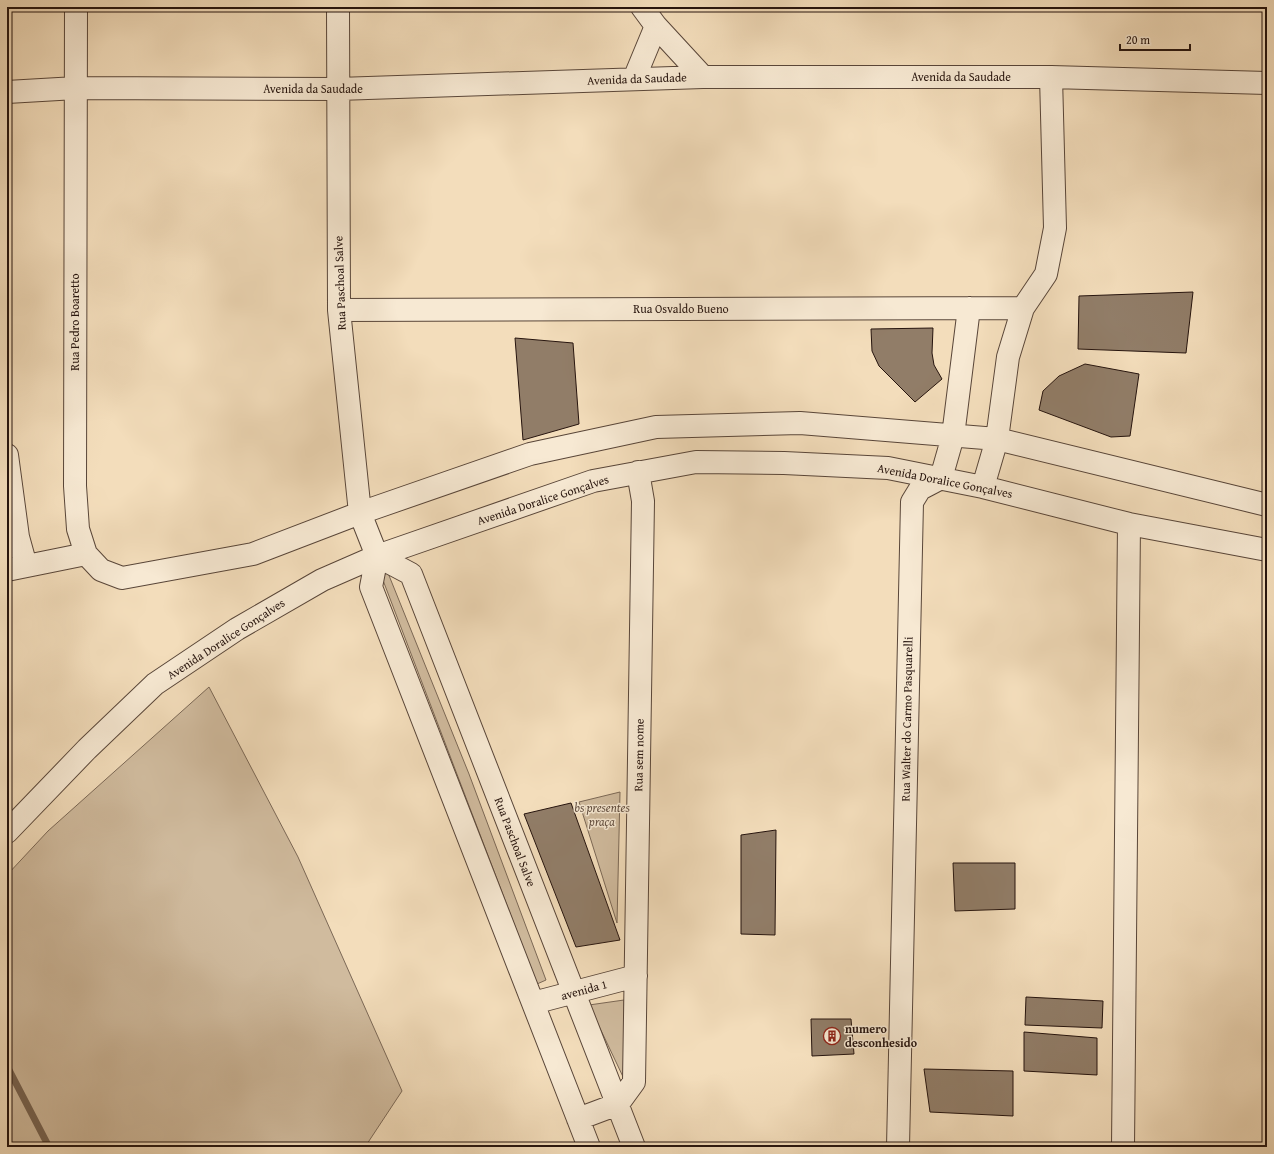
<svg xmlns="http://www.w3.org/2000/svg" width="1274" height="1154" viewBox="0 0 1274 1154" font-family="'Gentium Book Plus',serif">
<rect width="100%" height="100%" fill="#f3ddbb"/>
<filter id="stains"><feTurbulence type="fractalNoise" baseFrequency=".005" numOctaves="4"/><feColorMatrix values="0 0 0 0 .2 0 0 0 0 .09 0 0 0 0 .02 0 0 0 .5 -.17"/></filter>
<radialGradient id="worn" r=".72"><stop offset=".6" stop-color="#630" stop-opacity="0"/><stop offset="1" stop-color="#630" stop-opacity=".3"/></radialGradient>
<path fill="#d0bb9e" stroke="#7b6856" d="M388 573 469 774 546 980 537 984 381 575Z
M209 687 298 857 402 1091 365 1147H7V875L48 831Z
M620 792 617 923 579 802Z
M624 1000 625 1081 589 1005Z"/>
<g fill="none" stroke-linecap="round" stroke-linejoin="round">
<path stroke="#776452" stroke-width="7" d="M7 1066 49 1147"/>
</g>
<path fill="#917d68" stroke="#26140e" d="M1193 292 1186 353 1078 349 1079 296Z
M933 328 932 353 934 365 942 379 915 402 879 366 872 351 871 329Z
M515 338 573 343 579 424 523 440Z
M1085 364 1139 374 1130 436 1111 437 1039 410 1043 391 1059 376Z
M571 803 620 940 576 947 524 814Z
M776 830 775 935 741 934V835Z
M953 863H1015V909L955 911Z
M1026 997 1103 1001 1102 1028 1025 1025Z
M811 1019H851L854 1054 812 1056Z
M1024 1032 1097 1038V1075L1024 1071Z
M924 1069 1013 1071V1116L930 1112Z"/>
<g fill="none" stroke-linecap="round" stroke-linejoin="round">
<g stroke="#594639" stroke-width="24">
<path id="minor" d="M76 7 75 486 78 529 86 554 101 570 122 578 253 554 360 513 530 454 656 427 800 423 997 439 1267 505
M338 7 339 310 360 513 377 556 371 587 589 1147
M642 7 656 26 703 77
M634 79 656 26
M7 92 76 88 338 89 703 77H1051L1267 83
M339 310 1023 308
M7 455 18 537 26 566
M983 487 997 439 1008 357 1023 308 1046 274 1055 228 1051 77
M377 556 411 574 634 1147
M7 570 86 554
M7 832 87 749 155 684 237 629 322 580 377 556 593 481 696 462 784 463 888 468 983 487 1129 524 1267 550
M533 1003 636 976
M578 1119 618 1104 634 1082 643 501 638 472
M898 1147 912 502 920 489 941 478 953 436 969 308
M1123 1147 1129 524"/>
</g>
<use href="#minor" stroke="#f7e9d3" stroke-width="22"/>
</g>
<defs>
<g id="building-ring" transform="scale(0.9)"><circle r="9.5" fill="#f7e9d3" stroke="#8f2418" stroke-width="1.5"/><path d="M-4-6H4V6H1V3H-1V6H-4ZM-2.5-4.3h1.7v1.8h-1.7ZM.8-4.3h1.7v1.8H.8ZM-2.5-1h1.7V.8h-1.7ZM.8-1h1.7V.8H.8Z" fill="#8f2418"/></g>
</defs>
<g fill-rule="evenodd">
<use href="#building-ring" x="832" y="1036"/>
</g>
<g text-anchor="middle" stroke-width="3" stroke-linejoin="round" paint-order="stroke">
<g font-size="12" fill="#26140e" stroke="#f7e9d3">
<text x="961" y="81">Avenida da Saudade</text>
<text transform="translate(637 79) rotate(-2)" y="4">Avenida da Saudade</text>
<text x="313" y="93">Avenida da Saudade</text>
<text transform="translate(340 283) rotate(-92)" y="4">Rua Paschoal Salve</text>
<text x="681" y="313">Rua Osvaldo Bueno</text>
<text transform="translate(75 322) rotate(-90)" y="4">Rua Pedro Boaretto</text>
<text transform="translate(945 481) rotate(11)" y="4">Avenida Doralice Gonçalves</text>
<text transform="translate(543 500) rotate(-18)" y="4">Avenida Doralice Gonçalves</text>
<text transform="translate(226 639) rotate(-33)" y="4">Avenida Doralice Gonçalves</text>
<text transform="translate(907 719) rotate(-89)" y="4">Rua Walter do Carmo Pasquarelli</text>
<text transform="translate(639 755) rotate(-89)" y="4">Rua sem nome</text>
<text transform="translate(515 842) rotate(69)" y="4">Rua Paschoal Salve</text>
<text transform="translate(584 990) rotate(-15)" y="4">avenida 1</text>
</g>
<g font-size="12" font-style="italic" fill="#624e40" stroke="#f7e9d3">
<text x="602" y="812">bs presentes<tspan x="602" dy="14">praça</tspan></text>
</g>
<g font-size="12" font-weight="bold" fill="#26140e" stroke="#f7e9d3" text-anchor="start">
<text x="845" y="1033">numero<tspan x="845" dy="14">desconhesido</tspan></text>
</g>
</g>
<rect width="1274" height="1154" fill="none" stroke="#f3ddbb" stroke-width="24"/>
<rect x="8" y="8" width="1258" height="1138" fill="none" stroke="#26140e" stroke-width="2"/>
<rect x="12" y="12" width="1250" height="1130" fill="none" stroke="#26140e"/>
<path d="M1120 44v6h70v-6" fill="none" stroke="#26140e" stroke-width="2"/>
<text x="1126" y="44" font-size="12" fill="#26140e" stroke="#f7e9d3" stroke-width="3" paint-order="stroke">20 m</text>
<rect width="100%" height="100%" filter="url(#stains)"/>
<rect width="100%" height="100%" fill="url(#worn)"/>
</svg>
